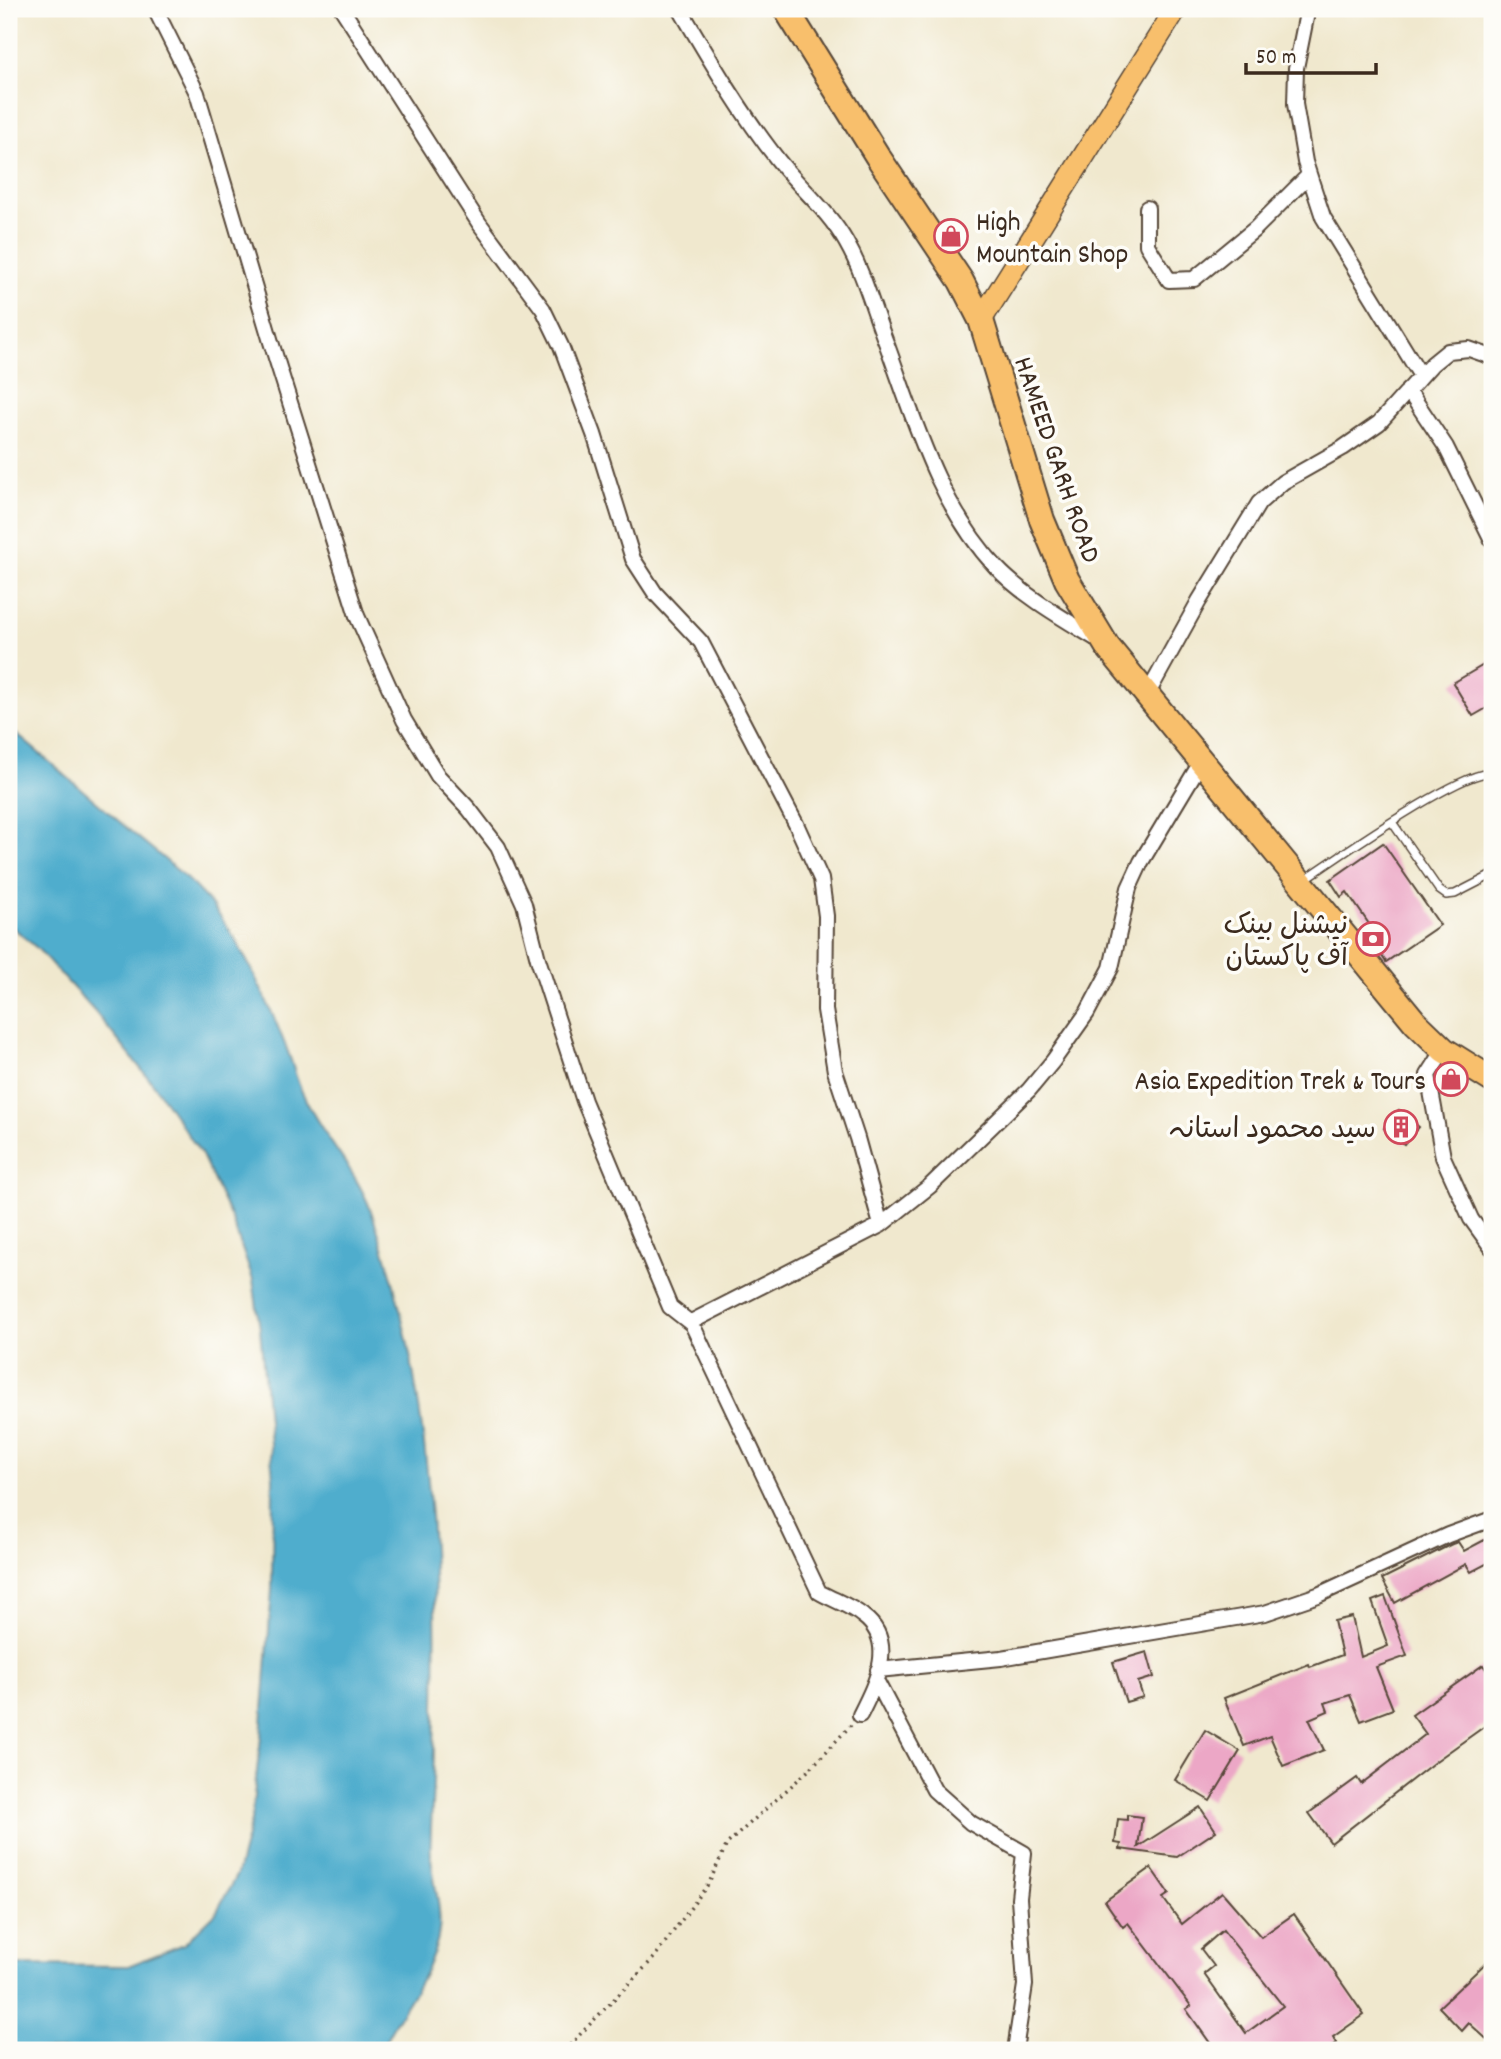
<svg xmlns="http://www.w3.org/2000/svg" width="1501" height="2059" viewBox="0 0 1501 2059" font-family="Dekko,'Playpen Sans Arabic',sans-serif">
<rect width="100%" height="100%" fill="#fdfcf7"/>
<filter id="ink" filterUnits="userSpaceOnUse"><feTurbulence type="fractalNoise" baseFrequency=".0143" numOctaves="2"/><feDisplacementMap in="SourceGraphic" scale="14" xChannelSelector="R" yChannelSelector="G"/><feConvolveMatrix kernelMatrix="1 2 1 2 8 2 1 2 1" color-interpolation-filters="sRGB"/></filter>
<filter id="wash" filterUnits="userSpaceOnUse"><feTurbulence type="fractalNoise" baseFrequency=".00686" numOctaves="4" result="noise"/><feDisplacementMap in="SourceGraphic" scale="28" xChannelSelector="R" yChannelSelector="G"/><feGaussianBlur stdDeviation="1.57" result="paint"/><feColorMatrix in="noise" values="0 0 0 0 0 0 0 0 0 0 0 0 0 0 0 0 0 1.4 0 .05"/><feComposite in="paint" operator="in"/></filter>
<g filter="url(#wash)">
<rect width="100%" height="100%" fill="#f0e8ce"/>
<path fill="#4fadcd" stroke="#456c76" stroke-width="2" d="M9 728C49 761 88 795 128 829 160 856 194 881 219 915 244 949 271 1008 286 1047 293 1063 296 1081 304 1096 322 1137 356 1169 371 1211 441 1407 441 1623 431 1828 431 1838 430 1848 431 1857 433 1881 442 1908 439 1931 434 1972 397 2012 381 2050H9V1965L128 1966 184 1944 216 1913 237 1874 251 1821 261 1737 272 1589 273 1478 260 1329 253 1280 232 1220 202 1155 154 1085 96 1013 38 949 9 924Z"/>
<g id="blocks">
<path fill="#eca7c6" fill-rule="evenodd" d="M1492 660V705L1473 716 1453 683Z
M1383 843 1440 925 1386 962 1376 947 1382 943 1347 892 1341 897 1330 880Z
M1399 1110 1419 1127 1404 1144 1384 1128Z
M1492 1536V1561L1471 1572 1466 1564 1395 1603 1382 1579 1452 1544 1458 1542 1464 1551Z
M1385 1596 1407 1656 1376 1667 1393 1709 1361 1721 1350 1695 1325 1703 1328 1711 1309 1719 1324 1750 1283 1766 1270 1736 1244 1746 1224 1698 1309 1664 1310 1667 1342 1655 1334 1621 1352 1617 1361 1657 1388 1646 1372 1601Z
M1147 1652 1154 1677 1138 1682 1143 1697 1126 1702 1113 1662Z
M1483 1665 1492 1678V1721L1436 1761 1331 1843 1309 1813 1357 1778 1361 1784 1426 1734 1412 1715Z
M1205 1730 1240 1751 1210 1801 1175 1780Z
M1200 1807 1216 1831 1177 1857 1120 1849 1121 1844 1115 1843 1118 1819 1127 1820V1815L1142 1817 1138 1847Z
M1151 1868 1169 1894 1163 1898 1182 1924 1222 1892 1261 1937 1294 1914 1364 2015 1333 2037 1337 2043 1326 2050H1215L1186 2009 1191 2006 1128 1923 1123 1927 1105 1901ZM1223 1930 1283 2006 1246 2033 1204 1974 1214 1966 1201 1949Z
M1492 1957V2044L1469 2023 1462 2031 1439 2007Z"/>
</g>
</g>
<g filter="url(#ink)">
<use href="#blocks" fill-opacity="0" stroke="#564638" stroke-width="2"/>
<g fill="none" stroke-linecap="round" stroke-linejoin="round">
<g stroke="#564638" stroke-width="10">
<path id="lane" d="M1392 822 1439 890 1446 895 1455 894 1492 875
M1304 880C1333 860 1464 769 1492 773"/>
</g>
<g stroke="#564638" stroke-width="18">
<path id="street" d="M155 9 197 93 271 342 357 616 404 720 438 776 469 809 498 847 524 904 538 959 584 1101 670 1307 693 1325
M342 9 479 223 543 309 561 346 594 434 633 559 655 593 701 642 796 824 821 879 826 916 825 1010 835 1071 857 1138 881 1225
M680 9C710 60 741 113 778 160 800 188 828 210 846 242 865 275 873 310 887 345 915 422 939 506 996 567 1023 596 1066 620 1100 641
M1304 9 1306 18 1296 68 1295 104 1305 162 1323 217 1421 376
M1147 208V245L1169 280 1194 279 1255 229 1309 175
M1408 390 1446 447 1492 540
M1147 695 1199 601 1259 503 1283 482 1343 448 1379 423 1432 364 1448 351 1469 349 1492 357
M1444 1050 1428 1075 1443 1157 1471 1219 1492 1248
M878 1670 1001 1658 1265 1613 1318 1595 1448 1535 1492 1519
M877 1682 934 1790 971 1823 1024 1853 1019 1898 1025 1985 1015 2050
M860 1715C875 1685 898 1642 863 1616 851 1606 833 1600 819 1592L691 1322 881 1225 930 1186 1029 1090 1053 1061 1087 1013 1111 968 1129 888 1141 862 1201 762"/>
</g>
<g stroke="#564638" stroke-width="24">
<path id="primary" d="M981 320 1176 9"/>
</g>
<g stroke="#564638" stroke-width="28">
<path id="highway" d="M786 9 878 157 961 281 981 320 1042 520 1067 580 1107 646 1415 1022 1444 1050 1492 1080"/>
</g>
<path stroke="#564638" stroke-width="3.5" stroke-dasharray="2 5" stroke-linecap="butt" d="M565 2050 653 1959 709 1883 727 1844 810 1769 851 1725"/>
<use href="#lane" stroke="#fff" stroke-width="7"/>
<use href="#street" stroke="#fff" stroke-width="14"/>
<use href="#primary" stroke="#f8bf6c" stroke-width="21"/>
<use href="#highway" stroke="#f8bf6c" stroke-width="24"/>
</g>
</g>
<defs>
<g id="shop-ring" transform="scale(1.75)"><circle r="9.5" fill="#fdfcf7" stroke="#d1495b" stroke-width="1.5"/><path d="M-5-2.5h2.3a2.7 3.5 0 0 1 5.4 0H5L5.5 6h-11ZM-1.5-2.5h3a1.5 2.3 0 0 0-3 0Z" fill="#d1495b"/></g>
<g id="bank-ring" transform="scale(1.75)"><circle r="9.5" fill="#fdfcf7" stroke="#d1495b" stroke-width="1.5"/><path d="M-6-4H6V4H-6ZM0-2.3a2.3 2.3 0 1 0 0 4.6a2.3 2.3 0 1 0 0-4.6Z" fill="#d1495b"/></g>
<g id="building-ring" transform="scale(1.75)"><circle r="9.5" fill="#fdfcf7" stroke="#d1495b" stroke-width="1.5"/><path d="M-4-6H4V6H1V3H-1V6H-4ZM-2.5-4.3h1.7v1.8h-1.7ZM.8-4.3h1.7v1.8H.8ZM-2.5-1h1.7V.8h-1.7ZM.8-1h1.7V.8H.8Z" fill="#d1495b"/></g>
</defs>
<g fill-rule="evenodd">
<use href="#shop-ring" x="951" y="236"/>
<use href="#bank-ring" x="1373" y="939"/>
<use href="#shop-ring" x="1451" y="1079"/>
<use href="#building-ring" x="1401" y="1127"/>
</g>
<g text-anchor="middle" stroke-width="7" stroke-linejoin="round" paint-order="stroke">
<g font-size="28" fill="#3b2a1e" stroke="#fdfcf7" text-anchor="end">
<text x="976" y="230" text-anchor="start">High<tspan x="976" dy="32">Mountain Shop</tspan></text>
<text x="1348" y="933">نیشنل بینک<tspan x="1348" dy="32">آف پاکستان</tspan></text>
<text x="1426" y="1089">Asia Expedition Trek &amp; Tours</text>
<text x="1376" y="1137">سید محمود استانہ</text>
</g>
<g font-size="28" fill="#3b2a1e" stroke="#fdfcf7">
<text transform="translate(1059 459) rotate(71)" y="10">HAMEED GARH ROAD</text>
</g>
</g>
<rect width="1501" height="2059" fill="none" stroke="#fdfcf7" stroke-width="35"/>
<path d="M1246 63v10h130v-10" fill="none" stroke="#3b2a1e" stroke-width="3.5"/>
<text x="1256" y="63" font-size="21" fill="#3b2a1e" stroke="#fdfcf7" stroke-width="5" paint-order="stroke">50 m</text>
</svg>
